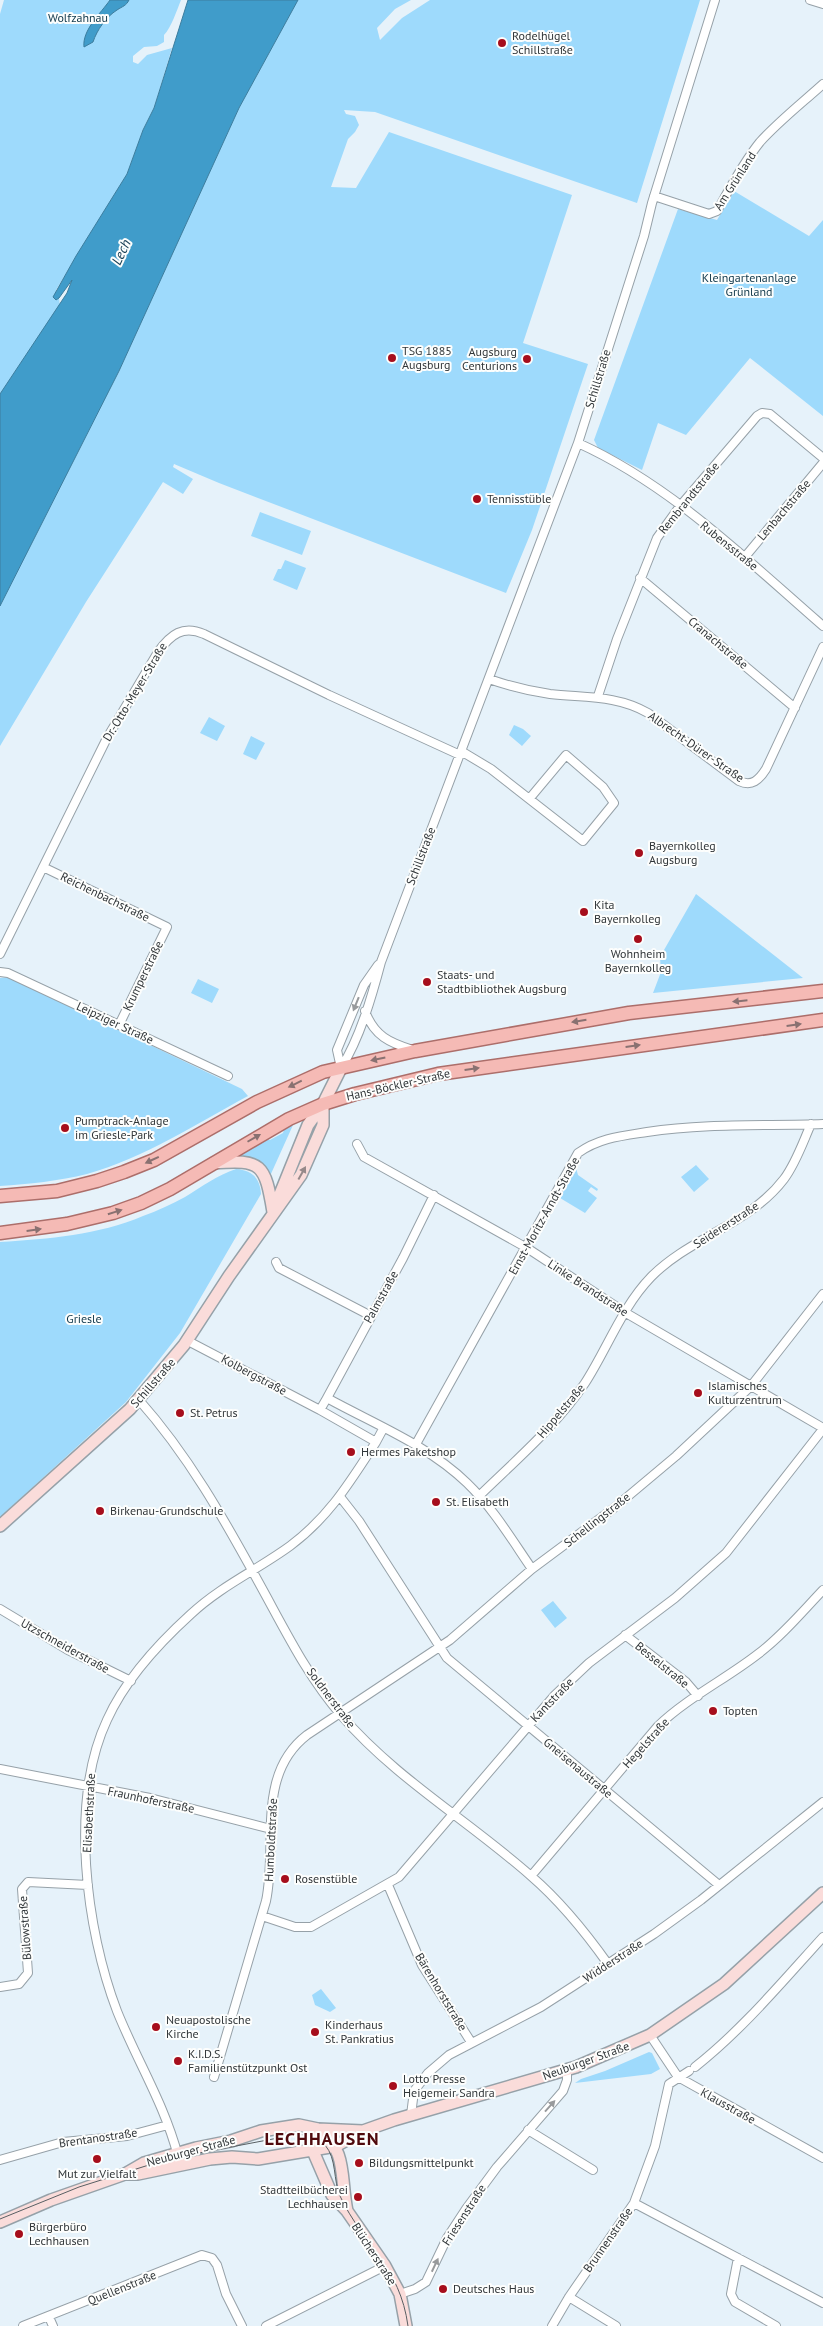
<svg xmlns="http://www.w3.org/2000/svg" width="823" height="2326" viewBox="0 0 823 2326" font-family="'PT Sans',sans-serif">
<rect width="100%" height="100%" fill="#e6f2fa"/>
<path fill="#9edafc" d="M4 0H110L89 29 93 42C97 30 106 18 117 10 122 6 126 6 129 0H181C177 10 171 28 164 35V42L157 46 144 47 133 56V62L138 64 147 55 172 48 154 108 143 130 127 174 56 290V299L59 298 60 306 0 394V14Z
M298 0H411L395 9 377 28 380 40 402 18 430 0H700L637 203 375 112 344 110 346 114 355 116 359 125 355 132 348 139 331 187 356 188 389 132 572 195 523 343 588 364 532 530 506 593 219 483 174 464 173 467 193 479 183 494 163 482 86 602 0 746V606L119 371 239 108Z
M734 191 809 236 823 220V416L750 358 686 435 658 423 642 470 598 448 594 440 678 209 717 220Z
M260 512 311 531 302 555 251 536Z
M285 560 306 568 297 590 273 580 278 569H281Z
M209 717 225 726 217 741 200 733Z
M514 725 523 729 531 736 522 746 509 735Z
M251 736 265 743 256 760 243 754Z
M696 894 803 978 653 993 661 972 660 957Z
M8 977 242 1089 248 1096C196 1124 144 1158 87 1174 59 1181 29 1184 0 1186V978Z
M198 979 219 989 212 1003 191 993Z
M293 1125 270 1176 238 1156 267 1139 270 1140 283 1133 284 1129Z
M696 1165 709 1179 694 1192 681 1177Z
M576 1168 578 1175 598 1189 597 1191 591 1187 588 1191 597 1198 585 1213 560 1198Z
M236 1169C252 1170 260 1178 261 1194L180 1333 126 1402 0 1517V1242C49 1239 98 1235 143 1216 157 1211 172 1204 185 1197 201 1187 218 1175 236 1169Z
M553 1601 567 1618 555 1628 541 1610Z
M321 1989 336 2008 330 2012 315 2005 312 1995Z
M649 2052 652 2053 660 2069 651 2074 575 2083 581 2079 605 2071Z"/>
<path fill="#409cca" stroke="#3c7d9e" d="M110 0H129C126 6 123 6 117 10 106 17 97 30 93 42L84 47C82 30 101 13 110 0Z
M188 0H298L239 108 119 371 0 606V394L67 293 72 280 59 298 56 300 53 297 76 256 127 174 143 130 154 108Z"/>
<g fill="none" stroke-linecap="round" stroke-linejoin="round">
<g stroke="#96a1a8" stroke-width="10">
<path id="street" d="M810 0 823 4
M654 196 709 214 717 211C730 188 743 163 760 142 779 121 802 103 823 84
M578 443C671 485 747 560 823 626
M744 558 823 463
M640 578 795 708
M489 679C509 686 529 691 550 694 585 698 617 695 648 713L739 781C752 787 759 780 766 769L823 647
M598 696 617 639 657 538 680 506 757 416 762 413 770 414 823 458
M461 751 491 769 583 841 614 803 603 787 566 755 530 798
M43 867 167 927 119 1025
M0 954 107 738 158 652C171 634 183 625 204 634L329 695 460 755
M0 972 8 973 228 1076
M365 1011C374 1036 390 1043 413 1050
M341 1068C360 1038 372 996 381 962L578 443 644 236 652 203 715 0
M341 1068 337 1050 364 985 378 965
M357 1144 364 1157 527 1248 626 1313 823 1428
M276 1262 279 1268 371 1316
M188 1341 320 1410 376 1442 383 1429
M327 1398 403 1258 434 1195
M139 1400C188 1455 224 1519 259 1583 284 1628 307 1676 341 1715 395 1778 469 1821 531 1876 560 1901 586 1933 608 1964
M320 1410 327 1398C374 1424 428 1445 467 1483 493 1508 512 1540 532 1569
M416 1444 578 1153C599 1138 621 1136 647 1132 706 1123 764 1126 823 1124
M479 1496C516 1460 556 1426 585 1383 607 1349 622 1307 651 1277 689 1238 750 1224 784 1179 796 1163 803 1142 811 1124
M341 1498 359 1521 447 1658 719 1885
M0 1609 68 1650 131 1681
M625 1635 686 1682 698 1696
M0 1769 150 1798 271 1829
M531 1876 658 1726C687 1698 726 1679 758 1654 782 1636 802 1612 823 1590
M388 1885 422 1965 471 2042
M262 1916 295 1927H311L399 1877 554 1696 589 1663 675 1598 726 1553 823 1429
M0 1987 19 1984 28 1973 22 1889 28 1882 88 1885
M650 2035 678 2077 823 2158
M695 2067C743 2029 782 1982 823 1937
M214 2077 266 1901C278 1845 255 1775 307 1735L450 1640 532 1569 614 1508 676 1456 751 1386 823 1294
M411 2115 414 2091 428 2073 449 2055 541 2007 654 1934 701 1900 823 1802
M528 2130 593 2170
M178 2156C164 2103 137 2061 117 2011 86 1930 69 1801 107 1720 125 1680 159 1643 191 1614 221 1586 257 1570 290 1546 329 1517 350 1482 376 1442
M0 2160 63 2142 127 2136 168 2125
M634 2203 823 2303
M738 2258 731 2294 735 2302 776 2326
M400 2294 415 2289 426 2282 447 2238 466 2209 497 2167 563 2091 567 2080V2069
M569 2297 616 2326
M49 2317 53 2326
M23 2326 202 2255 212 2258 217 2265 226 2294 242 2326
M266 2326 385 2266
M552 2326 569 2297 634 2203 655 2146 669 2084 689 2071"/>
</g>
<g stroke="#96a1a8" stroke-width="14">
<path id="secondary" d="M214 1163C262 1159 265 1164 273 1212
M278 1199 308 1125 323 1104 341 1068
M0 1526 130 1409 184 1345 229 1276 301 1175 323 1125V1104
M318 2129 313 2140V2151L332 2195 347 2211 385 2266 400 2294 406 2326
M318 2129C348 2150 340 2178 347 2211
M125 2174H138L210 2159 232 2157 258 2159 336 2146 363 2131 394 2120 576 2067 650 2035 724 1984 823 1893
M0 2222 51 2200 125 2174 144 2163 196 2148 231 2141 261 2131 299 2125 318 2129 363 2131"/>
</g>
<g stroke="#ac6e6a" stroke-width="15">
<path id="primary" d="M0 1196 57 1191 97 1181 124 1172 154 1160 257 1102 323 1072 415 1051 629 1013 823 991
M0 1233 67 1224 113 1213 141 1203 170 1189 289 1119 323 1104 355 1094 438 1074 823 1020"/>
</g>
<use href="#street" stroke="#fff" stroke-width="8"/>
<use href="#secondary" stroke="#fadcda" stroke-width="11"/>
<use href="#primary" stroke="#f5bab5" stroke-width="12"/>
<path stroke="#585f63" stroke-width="1" d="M0 2219 79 2187 152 2164 178 2157 294 2135C306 2134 317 2136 325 2145 337 2159 333 2180 340 2196 363 2245 400 2266 408 2326"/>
</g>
<defs><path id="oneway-solid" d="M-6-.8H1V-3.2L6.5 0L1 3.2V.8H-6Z" transform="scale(1.25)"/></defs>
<g fill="#897171">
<use href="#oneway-solid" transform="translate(740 1001) rotate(174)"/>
<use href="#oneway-solid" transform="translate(579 1021) rotate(171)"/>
<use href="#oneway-solid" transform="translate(794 1025) rotate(-8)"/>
<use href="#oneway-solid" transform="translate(633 1046) rotate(-8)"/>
<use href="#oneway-solid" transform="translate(378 1059) rotate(168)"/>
<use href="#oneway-solid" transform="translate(472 1069) rotate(-8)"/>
<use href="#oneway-solid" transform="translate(295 1084) rotate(154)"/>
<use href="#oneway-solid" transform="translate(254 1138) rotate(-30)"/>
<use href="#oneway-solid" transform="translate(152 1160) rotate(155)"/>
<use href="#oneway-solid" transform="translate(115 1212) rotate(-18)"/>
<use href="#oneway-solid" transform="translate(34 1230) rotate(-8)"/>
</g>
<g fill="#989a9c">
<use href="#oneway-solid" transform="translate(356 1004) rotate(112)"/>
<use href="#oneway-solid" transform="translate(550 2106) rotate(-48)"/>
<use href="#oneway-solid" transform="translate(435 2265) rotate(-65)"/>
</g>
<use fill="#96898a" href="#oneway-solid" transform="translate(302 1173) rotate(-61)"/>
<g fill="#a60e1c" stroke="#fdfefd" stroke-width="2">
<circle cx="502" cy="43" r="5"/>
<circle cx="392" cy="358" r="5"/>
<circle cx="527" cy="359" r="5"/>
<circle cx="477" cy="499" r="5"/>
<circle cx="639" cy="853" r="5"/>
<circle cx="584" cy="912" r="5"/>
<circle cx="638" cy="939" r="5"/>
<circle cx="427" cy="982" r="5"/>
<circle cx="65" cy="1128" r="5"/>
<circle cx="698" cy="1393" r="5"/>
<circle cx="180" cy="1413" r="5"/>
<circle cx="351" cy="1452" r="5"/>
<circle cx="436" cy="1502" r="5"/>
<circle cx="100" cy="1511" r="5"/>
<circle cx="713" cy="1711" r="5"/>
<circle cx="285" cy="1879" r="5"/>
<circle cx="156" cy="2027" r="5"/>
<circle cx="315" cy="2032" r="5"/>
<circle cx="178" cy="2061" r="5"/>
<circle cx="393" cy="2086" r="5"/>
<circle cx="97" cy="2159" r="5"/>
<circle cx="359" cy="2163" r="5"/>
<circle cx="358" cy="2197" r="5"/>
<circle cx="19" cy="2234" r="5"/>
<circle cx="443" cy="2289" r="5"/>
</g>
<g text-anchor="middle" stroke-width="4" stroke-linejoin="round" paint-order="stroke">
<g font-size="12" fill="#10384b" stroke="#fdfefd">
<text x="78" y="22">Wolfzahnau</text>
<text x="749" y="282">Kleingartenanlage<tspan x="749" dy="14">Grünland</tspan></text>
<text x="84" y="1323">Griesle</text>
</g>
<g font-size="12" fill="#313639" stroke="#fdfefd" text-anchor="start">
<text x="512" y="40">Rodelhügel<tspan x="512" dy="14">Schillstraße</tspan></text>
<text x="402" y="355">TSG 1885<tspan x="402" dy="14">Augsburg</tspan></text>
<text x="517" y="356" text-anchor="end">Augsburg<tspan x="517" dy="14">Centurions</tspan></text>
<text x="487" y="503">Tennisstüble</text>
<text x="649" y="850">Bayernkolleg<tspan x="649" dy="14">Augsburg</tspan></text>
<text x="594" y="909">Kita<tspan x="594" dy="14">Bayernkolleg</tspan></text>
<text x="638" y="958" text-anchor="middle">Wohnheim<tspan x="638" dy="14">Bayernkolleg</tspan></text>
<text x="437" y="979">Staats- und<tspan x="437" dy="14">Stadtbibliothek Augsburg</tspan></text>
<text x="75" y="1125">Pumptrack-Anlage<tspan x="75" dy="14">im Griesle-Park</tspan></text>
<text x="708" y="1390">Islamisches<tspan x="708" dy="14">Kulturzentrum</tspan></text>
<text x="190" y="1417">St. Petrus</text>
<text x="361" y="1456">Hermes Paketshop</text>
<text x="446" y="1506">St. Elisabeth</text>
<text x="110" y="1515">Birkenau-Grundschule</text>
<text x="723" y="1715">Topten</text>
<text x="295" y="1883">Rosenstüble</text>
<text x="166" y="2024">Neuapostolische<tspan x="166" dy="14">Kirche</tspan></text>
<text x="325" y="2029">Kinderhaus<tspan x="325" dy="14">St. Pankratius</tspan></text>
<text x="188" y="2058">K.I.D.S.<tspan x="188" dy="14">Familienstützpunkt Ost</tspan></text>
<text x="403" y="2083">Lotto Presse<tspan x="403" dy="14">Heigemeir Sandra</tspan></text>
<text x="369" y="2167">Bildungsmittelpunkt</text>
<text x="97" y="2178" text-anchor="middle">Mut zur Vielfalt</text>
<text x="348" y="2194" text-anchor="end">Stadtteilbücherei<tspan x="348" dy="14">Lechhausen</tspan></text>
<text x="29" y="2231">Bürgerbüro<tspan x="29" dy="14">Lechhausen</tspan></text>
<text x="453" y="2293">Deutsches Haus</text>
</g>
<g font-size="12" fill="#313639" stroke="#fdfefd">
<text transform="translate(735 181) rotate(-57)" y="4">Am Grünland</text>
<text transform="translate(598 379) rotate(-73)" y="4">Schillstraße</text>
<text transform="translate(689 498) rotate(-51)" y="4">Rembrandtstraße</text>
<text transform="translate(784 510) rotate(-50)" y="4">Lenbachstraße</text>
<text transform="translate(729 546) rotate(39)" y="4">Rubensstraße</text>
<text transform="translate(718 643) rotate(40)" y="4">Cranachstraße</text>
<text transform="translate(135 692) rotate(-59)" y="4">Dr.-Otto-Meyer-Straße</text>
<text transform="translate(696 747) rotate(35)" y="4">Albrecht-Dürer-Straße</text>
<text transform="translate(421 856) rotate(-69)" y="4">Schillstraße</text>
<text transform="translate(105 897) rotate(26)" y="4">Reichenbachstraße</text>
<text transform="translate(143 976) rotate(-64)" y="4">Krumperstraße</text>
<text transform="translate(115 1023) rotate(25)" y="4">Leipziger Straße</text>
<text transform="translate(398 1085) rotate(-13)" y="4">Hans-Böckler-Straße</text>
<text transform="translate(544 1216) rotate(-61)" y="4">Ernst-Moritz-Arndt-Straße</text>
<text transform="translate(726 1225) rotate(-33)" y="4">Seidererstraße</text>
<text transform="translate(588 1288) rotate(33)" y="4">Linke Brandstraße</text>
<text transform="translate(381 1297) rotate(-61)" y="4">Palmstraße</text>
<text transform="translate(254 1375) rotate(28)" y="4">Kolbergstraße</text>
<text transform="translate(153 1383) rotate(-49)" y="4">Schillstraße</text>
<text transform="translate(561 1411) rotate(-50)" y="4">Hippelstraße</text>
<text transform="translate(597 1520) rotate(-38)" y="4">Schellingstraße</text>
<text transform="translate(65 1646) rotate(29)" y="4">Utzschneiderstraße</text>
<text transform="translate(662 1665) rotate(39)" y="4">Besselstraße</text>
<text transform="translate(331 1698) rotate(53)" y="4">Soldnerstraße</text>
<text transform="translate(552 1700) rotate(-46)" y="4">Kantstraße</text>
<text transform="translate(646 1743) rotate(-48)" y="4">Hegelstraße</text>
<text transform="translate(578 1768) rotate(40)" y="4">Gneisenaustraße</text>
<text transform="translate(151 1800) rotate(12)" y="4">Fraunhoferstraße</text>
<text transform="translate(89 1813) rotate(-87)" y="4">Elisabethstraße</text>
<text transform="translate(271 1840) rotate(-87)" y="4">Humboldtstraße</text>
<text transform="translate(25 1928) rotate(-94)" y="4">Bülowstraße</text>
<text transform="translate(613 1961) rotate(-33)" y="4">Widderstraße</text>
<text transform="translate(441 1992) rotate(59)" y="4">Bärenhorststraße</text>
<text transform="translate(586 2061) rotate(-20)" y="4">Neuburger Straße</text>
<text transform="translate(728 2106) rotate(29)" y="4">Klausstraße</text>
<text transform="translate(98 2138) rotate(-8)" y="4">Brentanostraße</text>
<text transform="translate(191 2151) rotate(-15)" y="4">Neuburger Straße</text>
<text transform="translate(464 2215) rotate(-57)" y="4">Friesenstraße</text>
<text transform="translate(608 2240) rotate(-55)" y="4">Brunnenstraße</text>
<text transform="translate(374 2254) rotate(57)" y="4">Blücherstraße</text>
<text transform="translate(122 2288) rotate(-22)" y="4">Quellenstraße</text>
</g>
<g font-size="14" font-style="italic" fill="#1b4257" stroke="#fdfefd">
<text transform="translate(121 252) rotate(-65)" y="5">Lech</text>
</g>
<g font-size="18" font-weight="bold" letter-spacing="1" fill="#500a0d" stroke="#fdfefd">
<text x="322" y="2145">LECHHAUSEN</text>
</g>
</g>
</svg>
